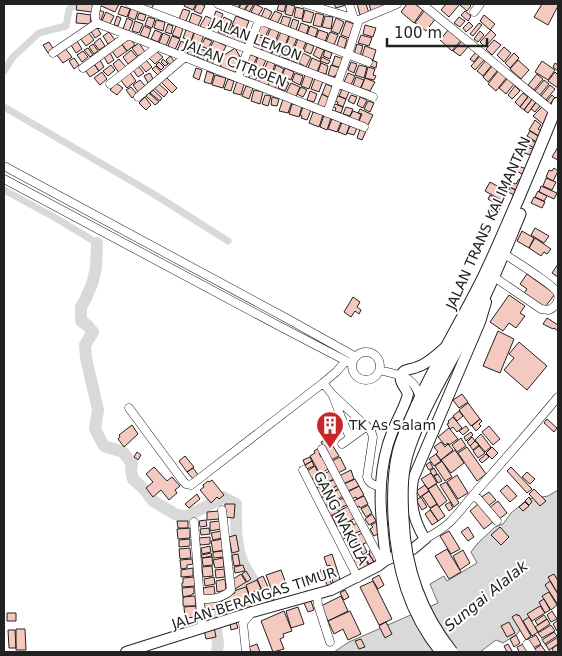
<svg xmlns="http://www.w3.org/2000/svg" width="562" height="656" viewBox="0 0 562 656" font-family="'DejaVu Sans',sans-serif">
<rect width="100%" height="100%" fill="#fff"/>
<path fill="#d9d9d9" stroke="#6f6f6f" d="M558 490V594L532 614 517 634 503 643 496 640 480 652H334L349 642 438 603 430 584 444 576 447 581 477 563 471 552 478 543 495 527 503 524 511 513 528 499 548 496Z"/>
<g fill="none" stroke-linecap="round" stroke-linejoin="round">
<path stroke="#d9d9d9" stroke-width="7" d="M4 71 13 57 39 33 66 26 69 10 74 4
M4 107 152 193 228 241
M4 190 54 217 97 243"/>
<path stroke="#d9d9d9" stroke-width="12" d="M97 243 96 268 92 284 85 300 81 307V321L88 326 93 332 85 345 86 358 98 410 95 429 104 446 123 452 132 464 131 470 133 479 145 490 153 501 175 514 185 517 207 506 223 497 236 504C236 523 235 543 242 561 244 567 249 573 252 579L248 583 220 599V613L216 630 218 643 217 652"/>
</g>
<path fill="#f3c9c0" stroke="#222" d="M77 4H93L92 12 76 10Z
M100 4H119L115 12 99 5Z
M141 4H154L151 9 141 5Z
M185 4H196L193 10 184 6Z
M197 4H201L205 6 201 14 194 11Z
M230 4H240L238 9 229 5Z
M241 4H248L244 10 239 8Z
M249 4H254L249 12 245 10Z
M255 4 263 8 258 16 251 12Z
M279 4H286L284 12 277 10Z
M287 4 295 6 292 16 285 14Z
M334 4H346V5L336 8Z
M357 4H366L369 13 360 15Z
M369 4H387L388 7 371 11Z
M407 4H415L423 10 414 23 401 12Z
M446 4H460L449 17 441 10Z
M461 4H469L471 6 467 11 460 5Z
M542 4H558V6L548 25 534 17Z
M121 6 130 9 127 17 118 14Z
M296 7 304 9 302 19 294 17Z
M131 8 138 11 135 20 128 17Z
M265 8 272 12 268 20 261 17Z
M183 9 190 11 186 21 179 19Z
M99 10 104 12 101 20 96 18Z
M305 10 314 13 311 23 302 21Z
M425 10 436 18 426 31 415 23Z
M216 11 223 14 218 26 211 24Z
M275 11 282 14 277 24 270 20Z
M465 11 471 16 468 21 461 15Z
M106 12 114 16 110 24 102 21Z
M77 13 91 15 90 24 76 23Z
M139 13 146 15 144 21 137 19Z
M192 13 202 17 198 26 189 22Z
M316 13 324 15 321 27 313 25Z
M484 15 495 24 490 30 480 21Z
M117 16 121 18 118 26 114 25Z
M206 16 212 19 206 30 200 26Z
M236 16 249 21 245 31 232 25Z
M283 16 291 18 288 27 280 25Z
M325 16 333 17 331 29 322 27Z
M148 17 155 19 152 28 145 25Z
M224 17 232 21 226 35 218 32Z
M459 17 465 21 460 27 454 23Z
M127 18 133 21 129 31 123 29Z
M336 18 344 22 339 34 331 31Z
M293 19 299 21 296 30 290 28Z
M156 20 165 22 163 31 154 28Z
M135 21 143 24 139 33 132 31Z
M346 21 354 24 349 38 341 35Z
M469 22 473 26 466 32 463 28Z
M261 23 270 27 265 37 256 33Z
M301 23 309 26 306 35 298 31Z
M479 23 482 25 473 36 470 34Z
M168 24 173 26 171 34 165 32Z
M365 25 376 28 373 37 363 34Z
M96 26 101 34 95 38 90 30Z
M144 26 151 29 148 38 140 35Z
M176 26 183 28 180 38 172 35Z
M232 26 249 33 244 45 227 38Z
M310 26 318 29 315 38 307 35Z
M271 28 279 32 275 42 266 39Z
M449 29 461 40 452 51 440 40Z
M155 30 162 33 158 42 151 39Z
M186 30 194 32 191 41 183 38Z
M319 30 328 33 325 42 316 38Z
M491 30 496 35 485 47 480 42Z
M195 31 204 35 200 46 191 42Z
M480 31 484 35 478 42 474 39Z
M88 32 94 40 86 46 80 38Z
M109 32 115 40 108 44 103 36Z
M281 32 289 35 285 46 276 42Z
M330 32 338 35 334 45 326 42Z
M163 33 170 36 166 46 159 43Z
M256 35 266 40 261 51 251 46Z
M290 35 297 38 293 48 286 45Z
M361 35 372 38 369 46 358 43Z
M172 36 180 39 175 50 168 46Z
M340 36 347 39 344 50 336 48Z
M129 37 135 45 127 51 121 43Z
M100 38 105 46 99 50 94 43Z
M205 38 212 41 208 49 201 46Z
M298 39 306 42 302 52 294 49Z
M214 40 226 46 221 56 209 50Z
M267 40 275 43 270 55 262 51Z
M494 40 501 45 492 55 486 49Z
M77 41 82 49 76 53 71 45Z
M181 41 187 44 184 53 177 51Z
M462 41 468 47 460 56 453 51Z
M49 42 54 50 48 53 43 45Z
M121 43 127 51 117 58 112 51Z
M139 43 145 52 138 56 132 48Z
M307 43 314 46 311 54 304 51Z
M93 44 98 51 94 54 89 47Z
M276 44 284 47 279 58 271 55Z
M357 44 363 46 360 56 354 54Z
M191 45 198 47 194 57 187 54Z
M365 46 376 50 373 60 362 56Z
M317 47 324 50 320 59 313 55Z
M504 47 511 53 504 62 497 55Z
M65 48 72 57 63 63 56 54Z
M88 48 93 55 90 57 84 50Z
M235 48 242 60V63L238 66 240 69 230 75 225 72 217 60Z
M285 48 293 52 289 60 282 57Z
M200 49 207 51 203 60 197 57Z
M131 50 137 57 128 64 123 57Z
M325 50 332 53 330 59 323 56Z
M83 51 88 57 82 62 77 55Z
M156 51 163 57 155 64 149 58Z
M477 51 480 54 474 62 470 59Z
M294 52 301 54 297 63 291 61Z
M110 53 114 60 108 64 104 57Z
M303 53 311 57 306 67 299 63Z
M514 53 519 58 510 68 505 63Z
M210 54 216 57 212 65 206 63Z
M249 54 257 57 252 68 244 64Z
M481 55 485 59 475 70 471 66Z
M170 56 174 61 170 65 166 60Z
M335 56 344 59 341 68 332 65Z
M258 57 266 60 261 71 254 68Z
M322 57 330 61 328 64 320 61Z
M74 58 79 65 74 69 69 61Z
M312 58 321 62 317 72 308 68Z
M119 59 126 67 119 73 113 64Z
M163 59 168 64 165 66 161 62Z
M100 60 104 67 99 71 94 64Z
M146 60 152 67 146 72 140 65Z
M371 60 377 62 376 68 370 66Z
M486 60 492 65 483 76 477 71Z
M518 60 529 70 521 79 510 69Z
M268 61 275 64 272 73 264 69Z
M542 61 555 70 548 80 535 72Z
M159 62 164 67 161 70 156 65Z
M351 62 357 64 354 73 348 70Z
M321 63 328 66 326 74 318 72Z
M555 63 558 65V71L553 67Z
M94 64 99 71 90 77 85 70Z
M111 65 115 70 108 76 103 71Z
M276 65 284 69 280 77 273 74Z
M331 65 340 68 338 76 335 75 334 77 328 75Z
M359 65 367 67 364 78 355 75Z
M493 65 498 70 488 82 483 77Z
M138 66 144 73 138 77 133 70Z
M156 66 161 72 158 75 152 69Z
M368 67 375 69 373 75 376 76 374 80 365 78Z
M196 68 202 70 199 80 193 77Z
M285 68 294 72 291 80 282 76Z
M252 70 259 73 255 81 248 79Z
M499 70 507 77 496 91 488 84Z
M129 71 136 81 127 88 119 78Z
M207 71 214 74 211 84 204 82Z
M102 72 107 79 100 85 94 78Z
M555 72 558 75V88L548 81Z
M150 73 153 79 148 83 144 76Z
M295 73 303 76 300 85 292 81Z
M348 73 355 76 351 85 344 82Z
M262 74 271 78 267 87 258 83Z
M537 74 543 79 534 90 528 85Z
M215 75 226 78 223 88 212 85Z
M305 75 313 78 309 89 301 86Z
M272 76 280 79 275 89 268 86Z
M166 77 177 88 172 93 161 82Z
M356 77 364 80 360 89 353 85Z
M315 78 323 81 319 92 311 89Z
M365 78 375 82 370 91 361 88Z
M508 78 514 84 506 94 499 88Z
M228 79 234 81 231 91 224 89Z
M282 79 289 83 285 91 278 88Z
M140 80 145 86 138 92 133 85Z
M544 80 549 84 539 96 534 92Z
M237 81 244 84 241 95 233 93Z
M116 83 123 88 117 95 110 90Z
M158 83 168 92 164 97 154 88Z
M291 83 300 87 296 97 286 93Z
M326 84 335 88 330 98 322 94Z
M550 85 555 89 546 100 541 96Z
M246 86 253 88 249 99 242 96Z
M515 86 520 91 512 99 508 95Z
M131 87 137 94 132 98 126 90Z
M301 87 307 90 303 97 297 94Z
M343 87 350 90 346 99 339 96Z
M153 90 162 98 160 101 150 93Z
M254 90 263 92 260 104 251 101Z
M310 91 317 94 314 102 307 100Z
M149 93 159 102 155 105 146 96Z
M523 93 528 97 520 107 515 102Z
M322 94 330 98 325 110 317 106Z
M265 95 271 96 268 106 262 104Z
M351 95 357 97 354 104 348 101Z
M529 95 533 98 524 110 520 107Z
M552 95 555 98 550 104 547 101Z
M338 96 346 99 343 107 337 104 338 102 335 101Z
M145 97 151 105 146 110 139 103Z
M272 97 279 99 277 106 271 105Z
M360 97 367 100 363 108 357 105Z
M533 98 537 101 528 113 524 110Z
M283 99 292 102 288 113 279 111Z
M368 101 374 103 370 112 364 109Z
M536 102 540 106 535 112 531 109Z
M292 104 302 106 299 117 289 114Z
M335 104 343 107 341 113 335 111 336 108 333 107Z
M303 107 311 110 307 120 301 118 302 116 300 115Z
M346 107 353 109 350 116 343 114Z
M542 107 551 114 543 124 533 116Z
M360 109 373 115 368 125 359 121 362 114 358 113Z
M353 111 361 114 358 122 349 118Z
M313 112 323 115 319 127 309 123Z
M324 115 331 118 327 130 320 127Z
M332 119 341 122 337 132 328 129Z
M343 120 351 122 346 135 338 132Z
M535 120 541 125 538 129 542 131 539 136 529 130Z
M350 126 357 128 354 135 347 133Z
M360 129 366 131 362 140 357 138Z
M530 131 541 138 538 143 527 136Z
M528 138 538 144 536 149 525 143Z
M526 147 533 149 531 155 524 153Z
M558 147V160L552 157Z
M518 166 527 169 524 175 516 171Z
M554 168 558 171 553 181 546 177 549 170 552 171Z
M546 178 556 182 552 190 543 186Z
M519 179 522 180 517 191 510 187 512 183 516 184Z
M490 182 506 191 501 200 485 191Z
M541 186 557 193 554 199 539 192Z
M510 187 516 190 514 195 508 192Z
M538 191 547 196 544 201 535 197Z
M490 195 503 202 497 214 489 209 493 202 488 199Z
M534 197 545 202 542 208 531 203Z
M535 228 549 236 544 243 531 235Z
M522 231 534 238 529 248 517 241Z
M535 238 551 249 547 254 544 252 541 256 529 248Z
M558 264V277L552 273Z
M527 274 555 294 545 307 524 293 527 289 520 284Z
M509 295 525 306 520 313 525 316 516 328 509 323 503 331 490 322Z
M353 297 360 302 357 307 361 310 359 314 355 311 351 317 344 312Z
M547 318 558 325V331L554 328 553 329 543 324Z
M498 331 514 339 500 373 483 366Z
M519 342 547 366 527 390 504 370 514 358 509 354Z
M462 394 468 402 459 408 453 400Z
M468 403 480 419 471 426 459 410Z
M459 411 463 416 457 421 453 416Z
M453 417 462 428 457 432 453 427 450 429 447 424 449 423 448 421Z
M480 419 482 421 479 424 481 426 476 431 472 426Z
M547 419 557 428 554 432 544 423Z
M132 425 138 434 124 447 118 439 120 437 119 435Z
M466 426 469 430 463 435 459 431Z
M489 426 500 439 493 445 482 432Z
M449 428 458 439 449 445 448 443 445 445 438 437Z
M471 432 473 435 466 441 464 437Z
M481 434 491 447 485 452 475 440Z
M472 437 475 441 470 446 467 442Z
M328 438 339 456 331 460 321 442Z
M461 438 466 446 457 452 452 445Z
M475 441 479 445 473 450 470 446Z
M441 442 445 447 448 444 453 450 441 460 436 454 438 452 434 447Z
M479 446 485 453 478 458 473 451Z
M467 447 486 474 477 481 458 453Z
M492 447 498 453 492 459 486 453Z
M319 448 321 452 319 453 321 457 324 456 330 468 320 474 310 456 315 453 314 451Z
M455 450 464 463 451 473 441 460Z
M137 452 141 455 138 460 134 457Z
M436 454 441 461 434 466 429 459Z
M486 454 489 457 482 463 479 460Z
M185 456 194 467 187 472 179 461Z
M310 457 312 461 305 465 303 460Z
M340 457 346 469 336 474 330 462Z
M312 461 314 466 307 469 305 465Z
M442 461 452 477 445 481 435 466Z
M430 462 433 468 429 470 426 465Z
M315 466 319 475 311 479 307 471Z
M154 467 167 481 172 477 180 486 175 490 177 493 169 500 161 490 153 497 146 488 153 482 146 474Z
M511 467 532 489 527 493 507 471Z
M193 468 199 476 194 480 187 472Z
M434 468 437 474 433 476 430 471Z
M351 470 354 479 343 484 339 476Z
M330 471 334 479 325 483 321 475Z
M527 472 535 479 530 484 522 477Z
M431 473 437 483 428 489 421 479Z
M438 474 442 481 438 483 434 476Z
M321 475 325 483 316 488 312 480Z
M457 475 468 493 458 499 447 482Z
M335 479 338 485 329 490 326 484Z
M355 479 359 486 348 491 344 484Z
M212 480 224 495 219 499 217 497 211 503 200 490 204 487 203 485 208 481 209 482Z
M446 482 459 503 454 507 440 485Z
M326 484 330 493 319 498 315 489Z
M436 484 447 501 439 507 428 489Z
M338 485 340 488 331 493 329 490Z
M425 485 429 491 420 497 416 491Z
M507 485 517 496 510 502 500 491Z
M359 486 364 495 357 499 356 497 351 499 348 492Z
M339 489V490L341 489 343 496 334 502 330 494Z
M534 489 546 501 540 506 529 494Z
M429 491 437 504 430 508 422 496Z
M489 492 496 500 487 507 480 498Z
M197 494 200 499 189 508 185 504Z
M329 494 333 501 325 506 321 498Z
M364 496 368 504 360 508 359 506 356 508 353 501Z
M421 497 427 507 422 510 416 500Z
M529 497 532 502 529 505 525 501Z
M343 498 344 500 346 499 349 504 338 509 335 502Z
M498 501 507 513 498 520 489 508Z
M450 502 453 508 449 511 445 505Z
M525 502 529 506 523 511 519 507Z
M225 504H235L234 518 224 517Z
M333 504 334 508 336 507 339 512 330 516 326 507Z
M437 504 445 516 438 521 430 509Z
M478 504 493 522 484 529 470 511Z
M350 505 357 517 346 523 339 511Z
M368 505 372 513 366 517 361 509Z
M430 510 438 521 432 525 425 514Z
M219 511V519L207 520V512Z
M339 512 345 523 337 527 332 516Z
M372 514 376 521 369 525 365 519Z
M206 520 207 526 200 527 199 521Z
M177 521H188V528H178Z
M220 521 221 529 210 531V522Z
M352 521 354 525 357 523 361 531 355 533 356 535 353 537 346 524Z
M377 522 382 532 374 536 370 529 373 527 371 525Z
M468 527 474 537 468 541 461 532Z
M500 527 509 537 501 545 491 535Z
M190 528V538L178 539 177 529Z
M209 528 210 534 201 535 200 529Z
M348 529 352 537 348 539 347 537 342 540 338 534Z
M221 531 222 538 213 540 211 533Z
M449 531 460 549 451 554 440 536Z
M363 532 368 542 363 544 367 552 363 555 354 538Z
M236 535 239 551 232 553 229 537Z
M210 537V544L200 545 199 538Z
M353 538 357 546 353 548 349 540Z
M190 539V546L179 547V540Z
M223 539 225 550 213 552 211 541Z
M210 546 211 552 202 554 201 548Z
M190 548 191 558 180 559 179 549Z
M372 549 378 559 374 562 369 554 370 553 369 551Z
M447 549 461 572 449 579 435 556Z
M463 550 470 563 460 570 453 556Z
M223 551 224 557 213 558V552Z
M211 553 212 556 202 558 201 555Z
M238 554 240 565 234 566 232 555Z
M332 554 341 582 334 585 329 570 332 569 330 565 327 566 324 557Z
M369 554 374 562 369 564 364 556Z
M363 555 370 568 360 573 353 561Z
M212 557 213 565 203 566 202 558Z
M223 558 224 567 215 568 213 560Z
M192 559 193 564 187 565V568L181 569 180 560Z
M243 565 245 571 235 573 234 567Z
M212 566 213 576 203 577 202 567Z
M193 568V576L181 577V570Z
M325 568 332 585 328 587 320 570Z
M224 569 225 577 216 578 215 570Z
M281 570 288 589 273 594 266 575Z
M246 571 251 579 247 582 242 574Z
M241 574 246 582 235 589 230 581Z
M554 574 558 581V594L548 577Z
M379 575 384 585 378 589 372 579Z
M263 576 274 600 268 603 257 579Z
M194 577 195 586 182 587V583H183V578Z
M214 577 215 584 205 586 204 579Z
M225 579 226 590 217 592 216 581Z
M257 580 261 589 249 594 246 585Z
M373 581 392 619 379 625 360 587Z
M550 581 558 594V605L545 585Z
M214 586 215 594 204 596 203 588Z
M194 587V594H192V595L183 597 182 588Z
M246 587 253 606 227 615 221 601 229 597V595L235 593 234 591Z
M345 590 349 597 344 600 340 593Z
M549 592 557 605 551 610 542 596Z
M195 596 196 606H183V597Z
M341 596 348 611 328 621 321 606Z
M310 598 314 610 308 612 303 601Z
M544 599 550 610 545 613 539 602Z
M216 600 217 609 210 610 209 608H205L204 602Z
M196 606 197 617 185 618 184 607Z
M540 606 545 613 532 621 527 614Z
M298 607 304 624 291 628 286 611Z
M284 611 292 631 283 634 284 637 280 639 284 649 273 652 261 621Z
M350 611 361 634 348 640 343 629 334 634 328 621Z
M552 611 557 619 551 622 547 615Z
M7 613H16V621H7Z
M517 614 518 616 519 615 531 636 526 640 512 617Z
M544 615 547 619 538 625 535 621Z
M529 617 538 632 532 636 523 621Z
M547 619 550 624 538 632 535 627Z
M558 620V630L557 631 553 624Z
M236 622 238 628 231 630 230 623Z
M386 622 392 634 385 638 379 626Z
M509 622 515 633 507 637 501 626Z
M551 625 555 631 542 638 538 633Z
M214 627 216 637 206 639 204 630Z
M16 629H25L26 650H16Z
M8 630H15L16 648H9Z
M554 632 557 636 545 644 542 640Z
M516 635 520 643 514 647 510 639Z
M536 635 541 644 531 649 526 640Z
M558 637V644L549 650 546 645Z
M361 639 365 647 359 649 355 641Z
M525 643 530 652H519L517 647Z
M257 644 260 652H251L249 647Z
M508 644 512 651 510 652H507L504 646Z
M558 644V652H554L552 649Z
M541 645 546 652H534L533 650Z"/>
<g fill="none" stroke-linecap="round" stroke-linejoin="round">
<g stroke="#222" stroke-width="9">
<path id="minor" d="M130 4 373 97
M218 4 368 62
M306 4 359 20
M349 4 354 19
M422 4 554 112
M474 12 480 4
M97 23 364 127
M53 53 97 23C93 18 96 10 97 4
M83 68 128 35
M238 78 248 49 259 20
M110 84 157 47
M138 97 185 57
M327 113 348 54 359 20 397 4
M4 166 286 318 356 357
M4 179 281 327 352 364
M494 277 541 309 549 310C555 307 560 302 558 294 556 286 513 260 503 253
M352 366a14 14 0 1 1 28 0a14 14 0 1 1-28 0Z
M380 370C400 376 414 375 420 398
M323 383 332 394 371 431 373 437 367 477C369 484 374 485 381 487
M333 396 341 417 350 438
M129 408 183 481 186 484 191 485 323 383 336 372 346 361
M342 444 367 426
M322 449 382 563
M303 470 358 578
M474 494 497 521
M194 522 202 628
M425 539C434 534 443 529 450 522 461 511 470 498 480 487 507 457 533 427 558 397
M317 595 318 605 330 642
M200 599C212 599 222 599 231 590L222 510
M527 644 532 652
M246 652 243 623 252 612"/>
</g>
<g stroke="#222" stroke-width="12">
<path id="major" d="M386 560C381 519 376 484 388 444 391 435 394 427 398 419 402 410 406 403 408 394 406 388 399 382 401 376 403 368 411 370 417 367 428 364 438 353 446 347
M126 652 252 612 331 590 378 566 386 560 413 549 425 539C413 520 409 501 413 479L480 322 486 302"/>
</g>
<g stroke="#222" stroke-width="13">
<path id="highway" d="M416 407C436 363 461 322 483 278 510 221 534 162 558 103
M424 412C439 380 457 351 473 320 491 286 505 250 520 214"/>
</g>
<path stroke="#646464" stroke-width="1" stroke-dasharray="4 2.5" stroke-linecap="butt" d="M538 633 550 652"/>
<use href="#minor" stroke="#fff" stroke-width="8"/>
<use href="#major" stroke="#fff" stroke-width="10"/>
<use href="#highway" stroke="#fff" stroke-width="11"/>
<g stroke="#222" stroke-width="13" stroke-linecap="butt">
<path id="highway-bridge" d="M416 407C409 422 402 437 398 453 393 474 393 496 394 518 397 568 409 612 441 652
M424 412C416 430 407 449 404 469 401 486 402 503 403 519 405 568 421 613 452 652"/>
</g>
<use href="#highway-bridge" stroke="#fff" stroke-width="11"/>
</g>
<defs>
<g id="building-pin" transform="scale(1.4375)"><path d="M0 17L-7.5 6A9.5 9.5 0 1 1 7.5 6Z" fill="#c62828" stroke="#fff"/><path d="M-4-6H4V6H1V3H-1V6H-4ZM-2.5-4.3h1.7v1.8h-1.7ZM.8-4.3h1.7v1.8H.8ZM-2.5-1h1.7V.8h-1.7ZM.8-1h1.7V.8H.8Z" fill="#fff"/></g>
</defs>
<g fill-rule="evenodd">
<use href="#building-pin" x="330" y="425"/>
</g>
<g text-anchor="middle" stroke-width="4" stroke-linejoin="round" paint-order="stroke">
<g font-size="14" fill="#222" stroke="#fff">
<text transform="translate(256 39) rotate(21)" y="5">JALAN LEMON</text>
<text transform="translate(235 63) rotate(21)" y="5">JALAN CITROEN</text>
<text transform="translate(488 223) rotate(-66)" y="5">JALAN TRANS KALIMANTAN</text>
<text transform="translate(341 518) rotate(63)" y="5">GANG NAKULA</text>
<text transform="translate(254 598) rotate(-18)" y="5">JALAN BERANGAS TIMUR</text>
</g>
<g font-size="14" fill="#222" stroke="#fff" text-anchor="start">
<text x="349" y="430">TK As Salam</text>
</g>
<g font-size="15" font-style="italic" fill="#222" stroke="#fff">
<text transform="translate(486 596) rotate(-39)" y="5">Sungai Alalak</text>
</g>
</g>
<rect width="562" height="656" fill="none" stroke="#222222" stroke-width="10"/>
<path d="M387 38v8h100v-8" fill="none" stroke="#222222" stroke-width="2.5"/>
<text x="394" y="38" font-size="15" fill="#222222" stroke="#ffffff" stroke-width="4" paint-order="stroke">100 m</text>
</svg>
